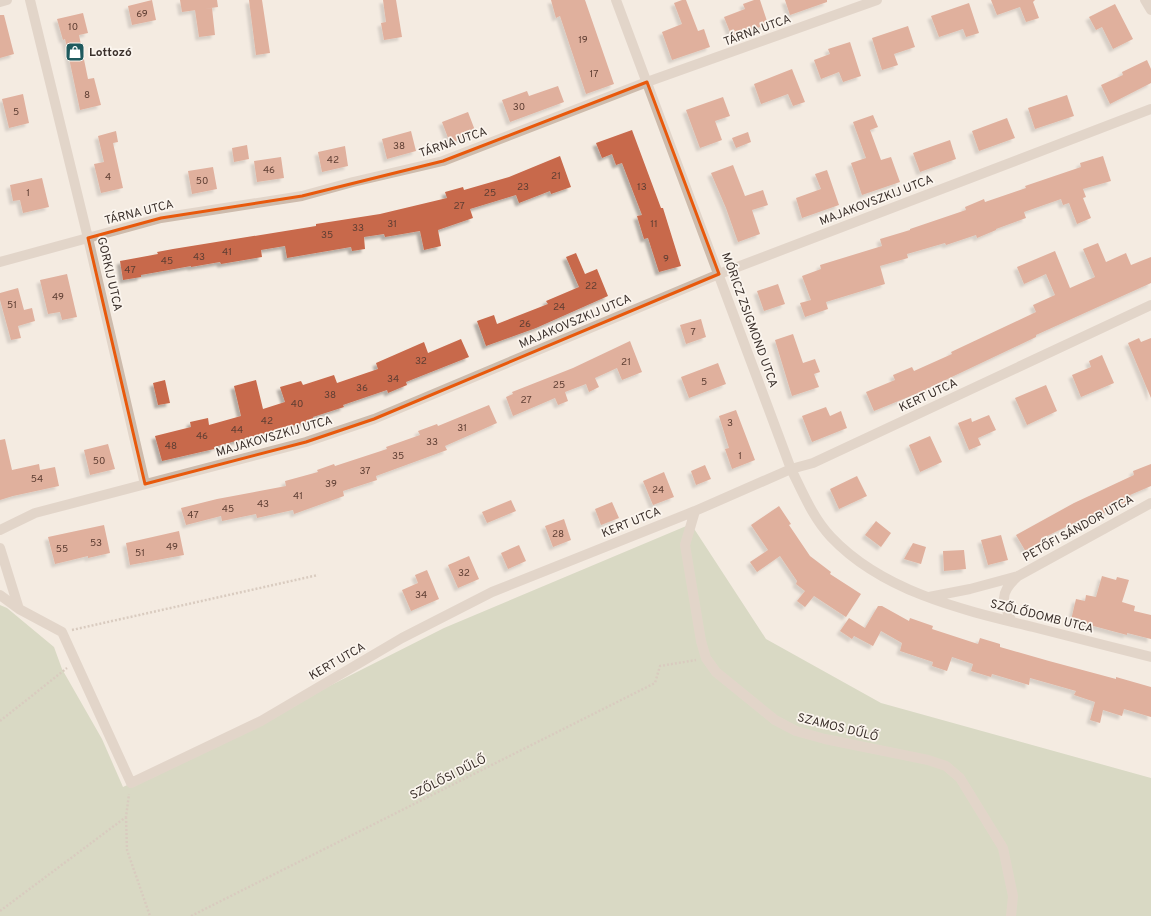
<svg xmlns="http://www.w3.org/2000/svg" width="1151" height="916" viewBox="0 0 1151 916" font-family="Overpass,sans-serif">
<defs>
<filter id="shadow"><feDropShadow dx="-3.5" dy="3.5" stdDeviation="1" flood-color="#0004"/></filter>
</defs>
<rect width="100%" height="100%" fill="#f4ebe1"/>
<path fill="#b8c4a0" d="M691 524 766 639 881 703 1151 778V916H0V605L7 608 54 647 62 669 102 739 123 787 258 722 444 628Z"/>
<path fill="#c8694b" filter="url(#shadow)" d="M152 0 156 20 132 25 128 6Z
M180 0H217L218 7 182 12Z
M249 0H262L270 53 256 55Z
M383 0H396L402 37 384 40 381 23 386 22Z
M551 0H585L614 84 586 94 560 16 556 18Z
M682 0H686L698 31 704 29 710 47 672 60 662 32 682 24 674 3Z
M754 0H760L768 24 732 37 724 17 745 9 743 4Z
M785 0H827V2L790 15Z
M991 0H1035L1033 2 1039 18 1026 22 1020 7 997 15Z
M969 3 979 33 966 37 963 29 939 37 931 16Z
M1115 4 1133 39 1113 49 1102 27 1096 30 1089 17Z
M212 8 215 35 199 37 195 10Z
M83 13 88 33 79 35 88 79 94 78 101 105 80 110 65 39 63 40 57 19Z
M0 15H4L14 54 0 58Z
M908 26 915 47 894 54 898 65 882 70 872 38Z
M850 42 861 76 843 82 839 72 821 79 814 60 830 54 828 49Z
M1147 60 1151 69V83L1110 104 1101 85 1123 75 1122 72Z
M792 69 805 102 793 106 788 94 761 104 754 84Z
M558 86 564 102 510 122 502 100 527 91 529 96Z
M23 94 29 123 9 128 2 99Z
M1067 95 1074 116 1035 129 1028 108Z
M723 97 730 116 715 121 722 140 700 148 686 110Z
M468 112 476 133 450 143 442 122Z
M873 115 878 127 870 130 881 160 891 157 900 182 862 195 851 163 866 158 853 122Z
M1007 118 1015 138 979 151 972 131Z
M632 130 661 208H663L681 266 659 272 648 238 644 239 637 216 642 215 622 163 616 165 612 154 602 158 596 143Z
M116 131 118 142 113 143 123 188 101 193 94 164 104 162 98 136Z
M411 131 416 151 387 159 382 139Z
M748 132 751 142 736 148 732 138Z
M950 140 956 159 920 172 913 153Z
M247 145 249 159 234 162 232 148Z
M345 146 348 166 322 172 318 152Z
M560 156 571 187 551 194 550 191 519 203 516 195 470 209 473 218 438 230 441 246 424 250 420 231 385 237 384 234 364 237 365 249 352 251 351 247 287 258 285 246 261 250 262 257 221 264 220 262 191 267V266L141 275V277L123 280 120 261 158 254 157 252 173 249 316 226V224L380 214 447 198 445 192 463 187 464 190 509 177Z
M1103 156 1111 181 1083 189 1086 197 1083 198 1091 218 1077 224 1069 203 1063 205 1061 199 1024 212 1026 218 996 229V230L977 238 976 235 946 245 945 243 907 254 908 258 880 266 885 284 826 302 828 309 805 317 800 303 811 300 802 276 821 269 820 265 882 246 880 239 910 230V229L966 210 965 207 984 199 985 202 1026 188 1025 186 1081 167 1080 163Z
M281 157 284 178 257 182 254 161Z
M733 165 745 196 763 190 768 205 752 210 760 234 738 242 726 208 711 173Z
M213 167 217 189 192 194 188 171Z
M827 170 839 205 802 218 796 198 821 189 815 174Z
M42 178 49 207 23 213 20 200 13 201 10 185Z
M1098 243 1106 262 1126 253 1131 265 1151 257V283L1036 335V337L918 393 874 411 866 392 895 380 893 375 912 367 914 371 952 354 951 352 1036 312 1033 305 1055 295 1046 274 1024 284 1017 267 1055 251 1070 288 1095 277 1083 249Z
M576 253 585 274 597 269 608 296 536 328 486 346 477 321 494 315 497 324 548 304 546 301 579 287 566 257Z
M67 274 77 317 62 320 60 312 48 314 40 280Z
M778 284 785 304 764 311 757 291Z
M18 288 24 310 32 308 35 321 18 326 21 338 11 340 0 300V293Z
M701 319 706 337 686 344 680 325Z
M793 334 803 363 815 359 820 372 814 374 819 387 792 396 775 340Z
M1139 338 1141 342 1151 338V398L1128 343Z
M461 339 469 357 406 382 407 385 388 393 387 390 343 405 344 407 313 417V420L214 447V449L162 461 155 436 191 427 190 422 208 418 209 425 241 416 234 386 256 380 263 409 285 402 280 387 301 381 303 385 334 375 337 383 378 369 376 363 424 342 428 353Z
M630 341 642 372 622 380 617 368 595 378 599 387 589 392 586 384 565 392 568 401 558 405 555 398 513 416 506 397 513 394 512 392 573 368Z
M1102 355 1114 383 1081 397 1072 375 1091 367 1089 361Z
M718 363 726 384 689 398 681 377Z
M165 380 170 403 158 405 153 383Z
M1046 385 1057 411 1027 425 1015 398Z
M489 405 497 423 445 446 447 450 376 476 377 480 343 491 344 496 294 514 293 510 257 518 256 514 222 521 221 516 186 525 181 508 217 499 286 486 285 481 318 472 317 470 334 464 335 466 387 449 386 447 420 435 418 431 437 424 438 426Z
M826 407 830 416 841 411 847 428 812 442 802 416Z
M736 410 755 460 732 469 725 449 729 448 719 416Z
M989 415 996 430 978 438 981 445 969 450 958 423 971 418 972 422Z
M930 436 942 462 920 472 909 445Z
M5 439 12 470 39 464 40 470 55 467 59 486 13 496 0 500V440Z
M108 444 115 469 90 475 84 450Z
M1151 464V486L1130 495 1132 499 1084 523 1082 519 1043 538 1045 541 1026 552 1016 535 1074 503 1134 475 1133 471Z
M705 465 711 479 696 485 691 471Z
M664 472 674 497 653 505 643 481Z
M857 476 867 496 839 509 830 489Z
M511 500 516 511 487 523 482 512Z
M612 502 619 518 601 525 595 509Z
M779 506 791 524 789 525 810 556 831 572 830 574 861 594 846 617 814 596 805 607 797 601 805 591 796 584 797 581 780 556 757 572 750 562 768 550 751 525Z
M564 519 571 540 553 547 545 526Z
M876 521 891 533 881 547 865 535Z
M104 525 110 553 88 558V556L55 564 48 537Z
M179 531 184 555 130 565 126 543Z
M1001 535 1008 560 988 565 981 540Z
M913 543 926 547 921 564 904 559Z
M519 545 526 561 508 569 501 553Z
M964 550 966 569 944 571 943 551Z
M469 556 479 579 458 588 448 565Z
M427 570 439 599 411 611 402 590 418 583 415 575Z
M1102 576 1116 580 1117 577 1129 580 1122 602 1135 606 1134 611 1151 615V639L1127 633V635L1071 620 1076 599 1085 601 1086 595 1096 597Z
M878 606H882L909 621 910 618 933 626 932 629 978 644 980 638 1000 644V647L1049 661 1116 679V677L1151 687V717L1124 709 1122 716 1103 710 1100 723 1090 720 1095 702 1074 695 1076 691 1030 678 1029 685 992 674 991 677 971 671 973 664 952 657 947 671 932 666 933 662 900 651 902 643 881 631 873 646 854 636 852 639 840 631 849 618 865 628Z"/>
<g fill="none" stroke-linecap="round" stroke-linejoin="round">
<path stroke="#b9a596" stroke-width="2.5" stroke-dasharray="2 2" stroke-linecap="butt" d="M72 630 318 575
M0 721 67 668
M126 817 127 850 150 916
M0 911 126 817 129 794
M191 916 655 683 660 666 696 660"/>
<path stroke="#cdbbac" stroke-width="10" d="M30 0 88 238 145 484
M616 0 791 469C803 493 813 518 831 537 883 592 963 610 1033 627 1072 637 1112 647 1151 657
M1145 0 1151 10
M0 2 7 0
M0 262 161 218 302 196 353 182 443 161 647 82 877 0
M695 511 685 545 701 641 706 658 716 672 775 720 796 731 825 739 928 760 946 766 960 778 1003 848 1013 896 1011 916
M0 530 35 513 306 442 374 419 719 274 1151 109
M0 548 19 609
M0 595 19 609 62 632 131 783 261 721 402 638 492 592 695 511 791 469 813 463 1151 305
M929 597 970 589 1018 576 1151 503
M1012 622C1002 602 999 593 1017 577"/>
</g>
<path d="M0 0H1151V916H0ZM647 82 719 274 374 419 306 442 145 484 88 238 161 218 302 196 443 161Z" fill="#f4ebe1" fill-opacity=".55" fill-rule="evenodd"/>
<path fill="none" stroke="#e8590c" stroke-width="3" stroke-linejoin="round" d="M647 82 719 274 374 419 306 442 145 484 88 238 161 218 302 196 443 161Z"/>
<defs>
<g id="shop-square" transform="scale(1)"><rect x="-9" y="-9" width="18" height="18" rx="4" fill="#1f5a5e" stroke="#fbf5ee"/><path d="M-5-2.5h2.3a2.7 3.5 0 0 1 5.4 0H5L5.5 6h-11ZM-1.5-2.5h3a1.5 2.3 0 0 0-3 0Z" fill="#fff"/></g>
</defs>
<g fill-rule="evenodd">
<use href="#shop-square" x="75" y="52"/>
</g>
<g text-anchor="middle" stroke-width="3.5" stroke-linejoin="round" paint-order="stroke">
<g font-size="10" fill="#5e3e33">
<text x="142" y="17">69</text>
<text x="73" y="30">10</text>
<text x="583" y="43">19</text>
<text x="594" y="77">17</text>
<text x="87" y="98">8</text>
<text x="519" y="110">30</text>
<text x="16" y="115">5</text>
<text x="399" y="149">38</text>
<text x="333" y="163">42</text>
<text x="269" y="173">46</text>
<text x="556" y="179">21</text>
<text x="108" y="180">4</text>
<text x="202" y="184">50</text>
<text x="523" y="190">23</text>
<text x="642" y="190">13</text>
<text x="28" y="196">1</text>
<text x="490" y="196">25</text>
<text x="459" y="209">27</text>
<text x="392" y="227">31</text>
<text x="654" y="227">11</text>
<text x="358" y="231">33</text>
<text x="327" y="238">35</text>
<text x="227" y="255">41</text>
<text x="199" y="260">43</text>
<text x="666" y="262">9</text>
<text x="167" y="264">45</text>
<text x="130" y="273">47</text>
<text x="591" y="289">22</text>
<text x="58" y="300">49</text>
<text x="12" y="308">51</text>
<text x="559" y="310">24</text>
<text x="525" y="327">26</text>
<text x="693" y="335">7</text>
<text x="421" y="364">32</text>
<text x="626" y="365">21</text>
<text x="393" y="382">34</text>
<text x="704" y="385">5</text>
<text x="559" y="388">25</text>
<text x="362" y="391">36</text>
<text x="330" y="398">38</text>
<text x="526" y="403">27</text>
<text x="297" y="407">40</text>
<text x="267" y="424">42</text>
<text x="730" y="426">3</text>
<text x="462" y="431">31</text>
<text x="237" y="433">44</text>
<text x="202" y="439">46</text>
<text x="432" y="445">33</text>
<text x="171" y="449">48</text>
<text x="398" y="459">35</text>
<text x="740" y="459">1</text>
<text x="99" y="464">50</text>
<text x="365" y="474">37</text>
<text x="37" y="482">54</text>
<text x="331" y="487">39</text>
<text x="658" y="493">24</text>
<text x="298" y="499">41</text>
<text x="263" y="507">43</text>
<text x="228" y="512">45</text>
<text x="193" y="518">47</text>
<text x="558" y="537">28</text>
<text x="96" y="546">53</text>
<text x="172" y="550">49</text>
<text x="62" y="552">55</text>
<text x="140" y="556">51</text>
<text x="464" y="576">32</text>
<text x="421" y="598">34</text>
</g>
<g font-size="12" fill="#3b302b" stroke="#fbf5ee">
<text transform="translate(757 30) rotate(-20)" y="4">TÁRNA UTCA</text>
<text transform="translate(453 142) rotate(-19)" y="4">TÁRNA UTCA</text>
<text transform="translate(876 200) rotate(-21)" y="4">MAJAKOVSZKIJ UTCA</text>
<text transform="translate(139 212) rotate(-14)" y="4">TÁRNA UTCA</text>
<text transform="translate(110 274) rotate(77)" y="4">GORKIJ UTCA</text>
<text transform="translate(750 320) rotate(70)" y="4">MÓRICZ ZSIGMOND UTCA</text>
<text transform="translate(575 321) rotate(-23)" y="4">MAJAKOVSZKIJ UTCA</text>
<text transform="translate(928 395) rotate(-25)" y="4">KERT UTCA</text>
<text transform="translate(274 436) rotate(-16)" y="4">MAJAKOVSZKIJ UTCA</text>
<text transform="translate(631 522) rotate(-22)" y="4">KERT UTCA</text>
<text transform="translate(1078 528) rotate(-29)" y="4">PETŐFI SÁNDOR UTCA</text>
<text transform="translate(1042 616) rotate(14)" y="4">SZŐLŐDOMB UTCA</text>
<text transform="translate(337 661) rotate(-30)" y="4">KERT UTCA</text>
<text transform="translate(838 727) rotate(14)" y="4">SZAMOS DŰLŐ</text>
<text transform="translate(448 777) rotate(-27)" y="4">SZŐLŐSI DŰLŐ</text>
</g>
<g font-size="12" font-weight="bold" fill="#3b302b" stroke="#fbf5ee" text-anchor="start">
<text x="89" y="56">Lottozó</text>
</g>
</g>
</svg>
